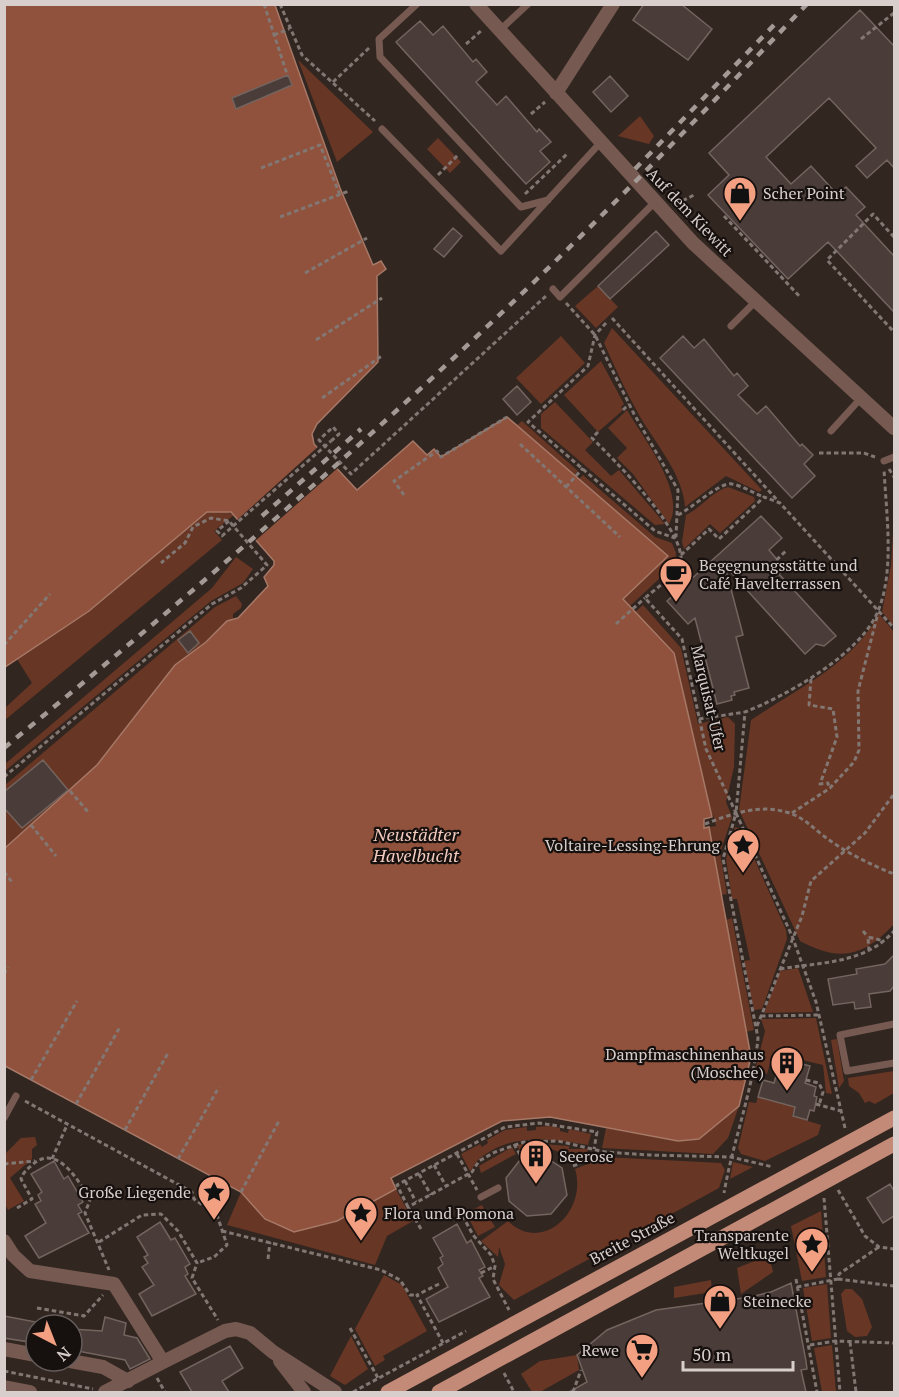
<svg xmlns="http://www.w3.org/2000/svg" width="899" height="1397" viewBox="0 0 899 1397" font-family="'PT Serif',serif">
<rect width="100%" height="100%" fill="#322621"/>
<path fill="#683624" d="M298 60 373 132 337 162Z
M640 116 654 136 649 144 618 136Z
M438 138 461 162 450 173 427 149Z
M598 286 618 307 596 328 575 306Z
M612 328 762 490 759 492 726 476 685 507C683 474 655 443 639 415 626 392 615 368 604 343Z
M561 336 585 363 541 404 516 378Z
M601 361 624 404 621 407 623 410 598 432 564 395Z
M555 402 593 442 585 450 611 476 619 470 665 524 655 525 541 428V414Z
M627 410C643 438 687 493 669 524L633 474 617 458 627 448 608 428Z
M522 421 578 471 573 476 517 425Z
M583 475 655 537 672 543 676 553 675 564 630 606 623 598 578 480Z
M728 487 754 497 755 501 720 533 710 524 684 549 682 542 686 515C702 507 713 491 728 487Z
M224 511 234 515 214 531 222 540 5 720V708L32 683 17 659 89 611 207 512Z
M894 517V626L882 612 891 565Z
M236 557 253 569 243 583 211 601 5 771V764L212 588Z
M236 596 242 604 241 608 233 614V620L227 621 206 642 175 665 97 765 5 848V785L215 607Z
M643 605 681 648 698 724 728 717 735 724 734 767 726 802 732 817 720 853 727 894 721 895 709 827 716 826 713 814 712 817 691 728 635 612Z
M879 614 894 632V924C864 956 841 963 800 941L739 810 751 720C795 690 853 664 879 614Z
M735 827 741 829 786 930 787 939 762 1009 754 1010 744 961 750 960 737 899H732L726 859Z
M732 918 754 1030 746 1032 726 920Z
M798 968 813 1012 764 1013 780 971Z
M816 1018 832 1094 826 1093 823 1065 773 1053 767 1074 755 1071 765 1031 761 1019Z
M837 1039 844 1081 839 1088 831 1040Z
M894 1071V1093L875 1104 869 1101 865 1103 859 1093 849 1086 848 1078Z
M758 1097 795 1106 792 1116 821 1125 818 1135 765 1161 741 1154 738 1148 749 1102 756 1103Z
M739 1106 728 1138 713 1154 602 1148 606 1128 678 1141 699 1139Z
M550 1126 560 1128V1131L568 1133 569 1129 591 1134 588 1145C552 1139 509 1132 478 1160 475 1163 474 1167 470 1171L461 1154 480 1144 482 1147 488 1143 487 1140 505 1130 527 1127V1131L536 1130V1127Z
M35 1137 37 1145 32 1149V1159L10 1178 24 1201 8 1210 5 1204V1154L21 1138Z
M529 1143 569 1146V1149H588L587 1154 571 1163C558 1147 540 1143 521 1152L517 1145Z
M512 1147 516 1154 481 1173 479 1166Z
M604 1157 721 1163 725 1170 719 1188 514 1300 499 1285 505 1264 499 1247 498 1257 481 1241 508 1221C543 1255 588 1210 575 1169Z
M733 1162 753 1167 730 1179Z
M396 1189 413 1221 387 1236 375 1265 227 1225 241 1192 265 1219 337 1221Z
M482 1205 495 1227 478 1236 466 1213Z
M821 1211 826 1277 802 1281 791 1226Z
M768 1252 773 1272 741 1294 737 1268 757 1260Z
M384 1275 402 1285 427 1331 383 1356 385 1360 375 1366 355 1329Z
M711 1280 712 1292 674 1298V1287Z
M827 1284 831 1338 812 1341 803 1288Z
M845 1289H852L862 1299 872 1327 867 1336 855 1337 847 1331 841 1294Z
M351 1336 368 1369 345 1385 330 1376Z
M832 1345 836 1392H822L814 1348Z
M577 1355 579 1370 540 1392H532L521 1374 540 1361Z"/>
<path fill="#90523c" stroke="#a67867" stroke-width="1.5" d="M5 5H275L340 188 373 265 381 261 386 269 377 276 378 362 317 424 312 434 314 444 357 490 413 441 427 455 434 449 441 457 507 417 668 556 623 599 674 653 712 817 704 819V828L709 827 751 1057 739 1106 699 1139 678 1141 550 1117 502 1121 391 1178 396 1189 337 1221 294 1232 265 1219 241 1192 5 1066V848L97 765 175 665 206 642 227 621 238 618 268 586 264 577 274 565V561L231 512H207L89 611 5 667Z"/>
<path fill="#322621" d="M320 445 339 467 254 542 236 521Z"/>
<path fill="#4a3c38" stroke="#73645f" stroke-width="1.5" d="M644 4H681L712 29 688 60 633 20Z
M860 10 894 46V168L887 160 867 178 856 166 876 148 829 98 766 157 791 184 811 166 837 194 846 187 865 207 856 215 894 256V312L828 242 788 279 708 195 729 175 709 153Z
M420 21 433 35 443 26 473 62 476 59 487 72 476 82 497 105 506 96 537 132 539 129 551 142 540 151 550 162 526 184 396 42Z
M288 75 292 85 236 109 232 98Z
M610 76 628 96 611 112 593 92Z
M453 228 462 236 444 257 434 249Z
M656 231 669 245 610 299 598 286Z
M683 336 694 348 704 339 734 376 737 373 748 386 738 395 757 414 766 406 800 446 802 444 813 455 804 464 815 476 792 498 660 358Z
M517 386 531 402 517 415 503 399Z
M761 516 782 538 769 550 785 569 779 574 836 636 824 646 816 644 805 654 725 566 743 635 736 637 749 688 734 692 735 695 731 696 732 700 717 704 695 618 688 624 667 601Z
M190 631 199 643 188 653 178 640Z
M43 760 68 790 22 828 4 808V792Z
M894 955V986L890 991 869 994 871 1007 855 1009 854 1002 833 1005 828 979 857 974 856 969 885 964Z
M781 1058 810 1066 805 1083 816 1087 814 1096 817 1097 814 1111 810 1110 807 1120 793 1116 795 1107 758 1097 763 1080 774 1083Z
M544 1156 562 1168 567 1195 551 1214 527 1216 509 1201 506 1178 520 1160Z
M54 1161 64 1179 68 1176 83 1202 78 1205 82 1212 78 1214 89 1233 39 1258 25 1236 46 1223 35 1204 41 1201 38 1195 42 1192 31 1174Z
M890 1184 894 1191V1216L883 1223 867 1198Z
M160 1222 171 1240 175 1238 190 1264 185 1267 188 1274 185 1276 196 1294 152 1316 139 1294 154 1285 142 1267 148 1263 144 1257 148 1255 137 1237Z
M457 1224 467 1243 471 1240 485 1267 479 1270 483 1276 479 1278 490 1297 439 1322 426 1299 448 1287 438 1268 443 1264 440 1258 443 1256 433 1238Z
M791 1283 806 1361 807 1369 801 1370 806 1392H569L587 1382 577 1355 607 1330 656 1310 750 1297 771 1292Z
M4 1316 36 1322V1343L4 1338Z
M105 1317 126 1323 124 1335 137 1338 150 1359 130 1369 125 1360 72 1350V1329L102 1331Z
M230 1346 243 1368 222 1381 229 1392H192L180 1372Z"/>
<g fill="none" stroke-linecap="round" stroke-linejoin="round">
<path stroke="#827773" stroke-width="3" stroke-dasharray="4.5 3" stroke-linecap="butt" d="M264 4 287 74
M280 4 302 55 375 121
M274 35 289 29
M861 39 894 13
M466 44 481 31
M333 82 369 48
M531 114 545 102
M261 168 320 145 340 195
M438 175 459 154
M525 194 567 154
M676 204 694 195
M724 216 801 298
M280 217 349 191
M894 237 873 214 827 260 894 332
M305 273 367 238
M566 303 595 335 634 414 678 490 676 537
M612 318 778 501
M606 323 595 335 588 366 528 422 655 531 675 538
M316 340 382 298
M322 398 383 355
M623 410 629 404
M598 432 592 438C611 457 695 539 679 567 672 578 655 589 645 598L682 639 706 749 736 813 723 859 758 1038C753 1090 733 1141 724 1193
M331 441 339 434 333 427 319 440 351 474 546 296
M520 444 620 537
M819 453H864L875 457
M889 469 894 477
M566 487 583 468
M404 495 394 481 437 451 441 457 507 417
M678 515C692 508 721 481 732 484 743 486 753 493 764 497
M229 521 217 531 222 536 233 526
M681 555 709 529 719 539 764 497 780 503 894 628
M771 565 787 550
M616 624 645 598
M4 645 50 594
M811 679 809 705 833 709 837 737 820 784 828 783 829 787
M699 719 745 712
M4 777 212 604 241 588 267 565 229 521 211 518 193 527 185 543 161 563
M70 791 89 813
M792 813 830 788 854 762 859 750 858 691 878 613
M705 824C731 814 759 804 786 812 802 816 812 827 825 837 845 852 871 865 894 874
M31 825 56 856
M4 872 12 882
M863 931 868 937
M869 951 868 937 884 941
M780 969C821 962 865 964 894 931
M4 974 8 967
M761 1016 819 1015
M757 1026 802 916 811 881 865 833 894 794
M31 1080 77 1001
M806 1080 819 1083 823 1092 819 1105
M25 1101 192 1192 194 1199 217 1215 227 1245 214 1257 197 1263
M76 1104 120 1027
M816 1104 841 1111
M845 1128 816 1002 792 936 736 813 745 712C786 696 861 654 878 611 895 571 886 512 884 469
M125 1130 168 1053
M514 1144 522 1158
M457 1154 477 1190
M52 1159 67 1125
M178 1159 219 1087
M4 1164 35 1161
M434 1165 446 1186
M573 1166 604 1153
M419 1174 431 1195
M405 1181 416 1202
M838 1190 865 1236 879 1247 894 1249
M241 1192 280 1119
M824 1198 840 1392
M408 1207 397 1185 505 1127 539 1123 597 1132 594 1149
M17 1208 32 1199 21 1179C23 1172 28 1169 33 1164 58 1143 80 1183 90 1200L85 1213 109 1270
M459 1209 473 1235 491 1255 495 1266 493 1279 509 1310
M421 1229 408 1207 472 1172 479 1161 495 1152 524 1142 558 1141 605 1152 649 1155 731 1157 773 1167
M222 1231 381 1270 400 1280 410 1295H417
M99 1242 142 1215 161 1214 178 1231 197 1263 192 1278 218 1320
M268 1259 270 1242
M481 1273 495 1266
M796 1279 817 1392
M838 1279 894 1286
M439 1284 417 1295 443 1343
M797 1287 838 1279 839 1274 879 1247
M37 1308 84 1316 103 1295
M350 1328 378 1378
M850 1342 856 1392
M810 1345 836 1341 894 1343
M4 1371 93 1389
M504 1373 514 1392
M157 1378 165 1392
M353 1392 466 1331
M573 1392 581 1370"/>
<path stroke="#765a51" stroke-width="7" d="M417 4 379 39 380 57 521 207 548 200
M500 30 528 4
M382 129 501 251 601 142
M553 289 560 297 655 202
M731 326 756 301
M831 431 862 397
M884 461 894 457
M894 1024 840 1035 847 1071 894 1063
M4 1118 16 1096
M481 1197 498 1188"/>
<path stroke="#765a51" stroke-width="14" d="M476 4 693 243 894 428
M556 93 613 4
M4 1241 13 1255 30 1271 114 1284 163 1362 225 1331 236 1329 250 1333 273 1352 335 1392
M4 1349 36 1355
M70 1361 103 1367 128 1381
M280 1361 304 1392
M4 1387 30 1392
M105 1392 163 1362"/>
<path stroke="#c38a77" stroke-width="15" d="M388 1392 894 1118
M439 1392 894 1144"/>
<path stroke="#a39995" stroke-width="4.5" stroke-dasharray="8 8" stroke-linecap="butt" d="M635 169 777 22
M262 516 361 429
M4 748C187 598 367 443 537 279 629 190 718 97 807 4"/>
<path stroke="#827773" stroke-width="3" stroke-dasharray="4.5 3" stroke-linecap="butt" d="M233 526 331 441"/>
</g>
<defs>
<g id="shop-pin" transform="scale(1.725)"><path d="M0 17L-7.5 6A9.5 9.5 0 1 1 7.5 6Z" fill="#f39f82" stroke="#16100e"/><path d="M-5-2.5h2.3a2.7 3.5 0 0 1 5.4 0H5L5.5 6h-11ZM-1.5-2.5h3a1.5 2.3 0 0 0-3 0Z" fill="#111"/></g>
<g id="cafe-pin" transform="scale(1.725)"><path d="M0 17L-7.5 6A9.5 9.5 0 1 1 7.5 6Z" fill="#f39f82" stroke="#16100e"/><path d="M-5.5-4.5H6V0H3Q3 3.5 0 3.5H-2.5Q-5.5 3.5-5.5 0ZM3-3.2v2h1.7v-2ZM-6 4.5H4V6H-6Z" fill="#111"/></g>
<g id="sight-pin" transform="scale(1.725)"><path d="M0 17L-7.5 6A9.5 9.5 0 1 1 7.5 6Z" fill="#f39f82" stroke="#16100e"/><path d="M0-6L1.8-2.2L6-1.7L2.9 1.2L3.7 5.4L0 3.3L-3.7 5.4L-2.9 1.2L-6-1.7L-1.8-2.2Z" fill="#111"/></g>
<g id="building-pin" transform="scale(1.725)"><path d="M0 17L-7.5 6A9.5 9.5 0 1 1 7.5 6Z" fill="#f39f82" stroke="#16100e"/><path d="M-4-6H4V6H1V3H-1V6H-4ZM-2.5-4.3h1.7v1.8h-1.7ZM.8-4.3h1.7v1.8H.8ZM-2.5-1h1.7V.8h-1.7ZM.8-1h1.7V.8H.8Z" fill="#111"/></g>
<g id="supermarket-pin" transform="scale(1.725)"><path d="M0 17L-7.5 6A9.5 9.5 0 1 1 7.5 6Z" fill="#f39f82" stroke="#16100e"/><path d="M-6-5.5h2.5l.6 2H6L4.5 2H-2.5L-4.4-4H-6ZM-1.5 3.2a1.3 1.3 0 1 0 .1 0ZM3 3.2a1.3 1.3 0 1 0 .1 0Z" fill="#111"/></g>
</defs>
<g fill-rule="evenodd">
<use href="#shop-pin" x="740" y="193"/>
<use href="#cafe-pin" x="676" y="574"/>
<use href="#sight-pin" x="743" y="845"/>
<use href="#building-pin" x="787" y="1063"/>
<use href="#building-pin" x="536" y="1156"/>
<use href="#sight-pin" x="214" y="1192"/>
<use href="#sight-pin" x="361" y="1213"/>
<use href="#sight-pin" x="812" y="1244"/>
<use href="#shop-pin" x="720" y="1301"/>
<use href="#supermarket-pin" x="642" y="1350"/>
</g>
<g text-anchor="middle" stroke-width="4.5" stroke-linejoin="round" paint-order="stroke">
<g font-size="16" fill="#d8cfcc" stroke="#16100e" text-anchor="start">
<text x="763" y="199">Scher Point</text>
<text x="699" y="571">Begegnungsstätte und<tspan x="699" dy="18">Café Havelterrassen</tspan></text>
<text x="720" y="851" text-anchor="end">Voltaire-Lessing-Ehrung</text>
<text x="764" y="1060" text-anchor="end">Dampfmaschinenhaus<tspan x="764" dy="18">(Moschee)</tspan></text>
<text x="559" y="1162">Seerose</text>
<text x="191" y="1198" text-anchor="end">Große Liegende</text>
<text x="384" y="1219">Flora und Pomona</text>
<text x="789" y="1241" text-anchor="end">Transparente<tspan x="789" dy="18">Weltkugel</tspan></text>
<text x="743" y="1307">Steinecke</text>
<text x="619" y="1356" text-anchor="end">Rewe</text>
</g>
<g font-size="16" fill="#d8cfcc" stroke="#16100e">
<text transform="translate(690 212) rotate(46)" y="6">Auf dem Kiewitt</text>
<text transform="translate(709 698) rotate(77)" y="6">Marquisat-Ufer</text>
<text transform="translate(632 1238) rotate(-28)" y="6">Breite Straße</text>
</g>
<g font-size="18" font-style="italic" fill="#f2cbbe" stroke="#16100e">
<text x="416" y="841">Neustädter<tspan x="416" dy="21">Havelbucht</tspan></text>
</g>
</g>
<rect width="899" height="1397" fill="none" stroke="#d8cfcc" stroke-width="12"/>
<g transform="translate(54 1343) rotate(138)"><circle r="28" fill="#16100e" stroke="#645c5a" stroke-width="1.5"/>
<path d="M0-4.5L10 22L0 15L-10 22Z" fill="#f39f82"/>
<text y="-9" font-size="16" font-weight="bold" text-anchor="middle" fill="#d8cfcc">N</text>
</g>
<path d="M683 1361v9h110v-9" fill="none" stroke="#d8cfcc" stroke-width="3"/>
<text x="692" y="1361" font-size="18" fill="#d8cfcc" stroke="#16100e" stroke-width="4.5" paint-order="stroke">50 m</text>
</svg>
